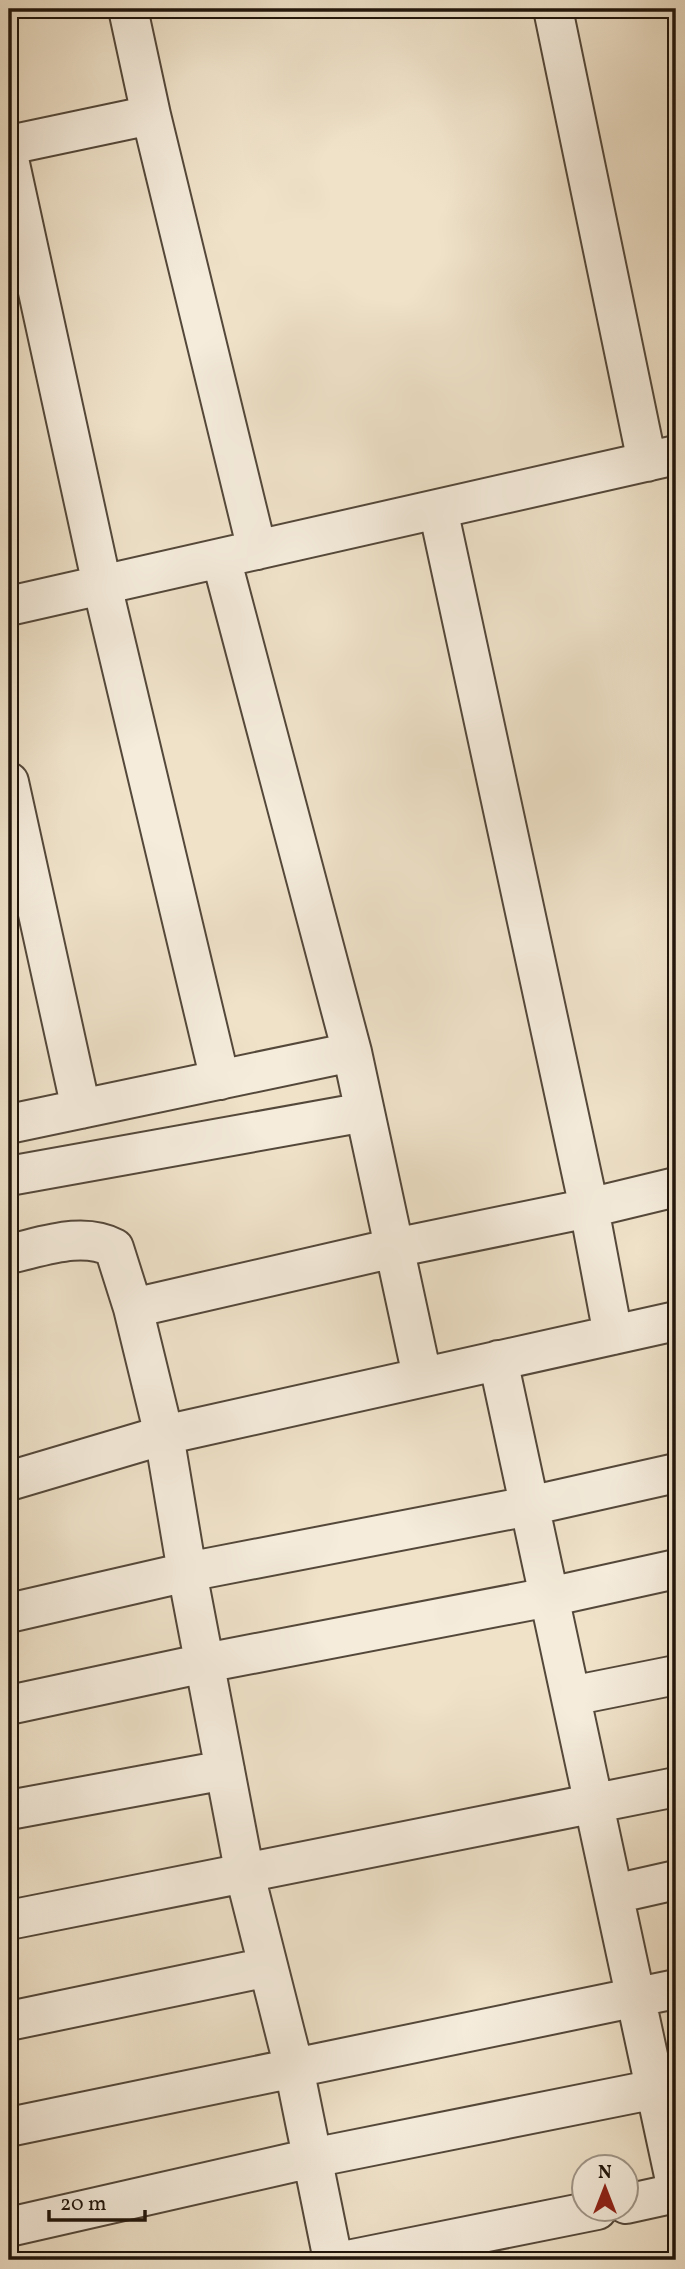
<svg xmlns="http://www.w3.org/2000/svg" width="685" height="2269" viewBox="0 0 685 2269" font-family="Vollkorn,serif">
<rect width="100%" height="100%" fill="#efe2c9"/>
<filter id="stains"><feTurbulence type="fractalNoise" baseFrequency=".00286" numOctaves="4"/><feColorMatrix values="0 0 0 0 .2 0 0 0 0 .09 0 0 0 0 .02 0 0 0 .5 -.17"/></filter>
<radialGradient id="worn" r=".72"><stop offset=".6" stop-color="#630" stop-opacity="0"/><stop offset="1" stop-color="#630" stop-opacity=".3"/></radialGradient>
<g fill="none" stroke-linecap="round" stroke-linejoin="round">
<g stroke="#54483a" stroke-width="42">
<path id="minor" d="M128 9 151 115 257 550
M553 9 647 462
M9 145 151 115
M9 159 102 585 220 1080
M438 509 589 1208 613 1335
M221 558 352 1052 422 1376
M9 606 676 455
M9 782 81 1109
M9 1124 352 1052
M9 1176 365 1112
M9 1254C42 1247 82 1231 114 1248L133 1308 164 1435 187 1572 245 1875 294 2068 333 2260
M133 1308 394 1248 589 1208 676 1187
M498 1360 676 2185
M9 1481 164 1435 676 1321
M9 1613 187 1572 529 1506 676 1473
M571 1696 676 1675
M9 1705 205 1663 549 1597 676 1569
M9 1810 225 1770
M614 1894 676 1880
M9 1920 676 1787
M9 2021 268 1967
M9 2127 676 1989
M626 2204 676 2193
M9 2227 312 2158 676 2085
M348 2260 597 2210"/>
</g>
<use href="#minor" stroke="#f5ecdc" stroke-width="38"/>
</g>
<rect width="685" height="2269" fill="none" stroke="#efe2c9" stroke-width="35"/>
<rect x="10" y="10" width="664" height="2248" fill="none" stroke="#20150b" stroke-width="3.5"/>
<rect x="18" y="18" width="650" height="2234" fill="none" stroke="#20150b" stroke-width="2"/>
<g transform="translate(605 2188)"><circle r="33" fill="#f5ecdc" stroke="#a09688" stroke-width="2"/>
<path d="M0-5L12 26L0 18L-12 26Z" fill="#8f2418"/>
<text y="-10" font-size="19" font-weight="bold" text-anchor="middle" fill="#20150b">N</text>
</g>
<path d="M49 2210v10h96v-10" fill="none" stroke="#20150b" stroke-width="3.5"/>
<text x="60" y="2210" font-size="21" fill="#20150b" stroke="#f5ecdc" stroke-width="5" paint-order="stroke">20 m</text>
<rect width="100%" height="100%" filter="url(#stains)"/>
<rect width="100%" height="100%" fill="url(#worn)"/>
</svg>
